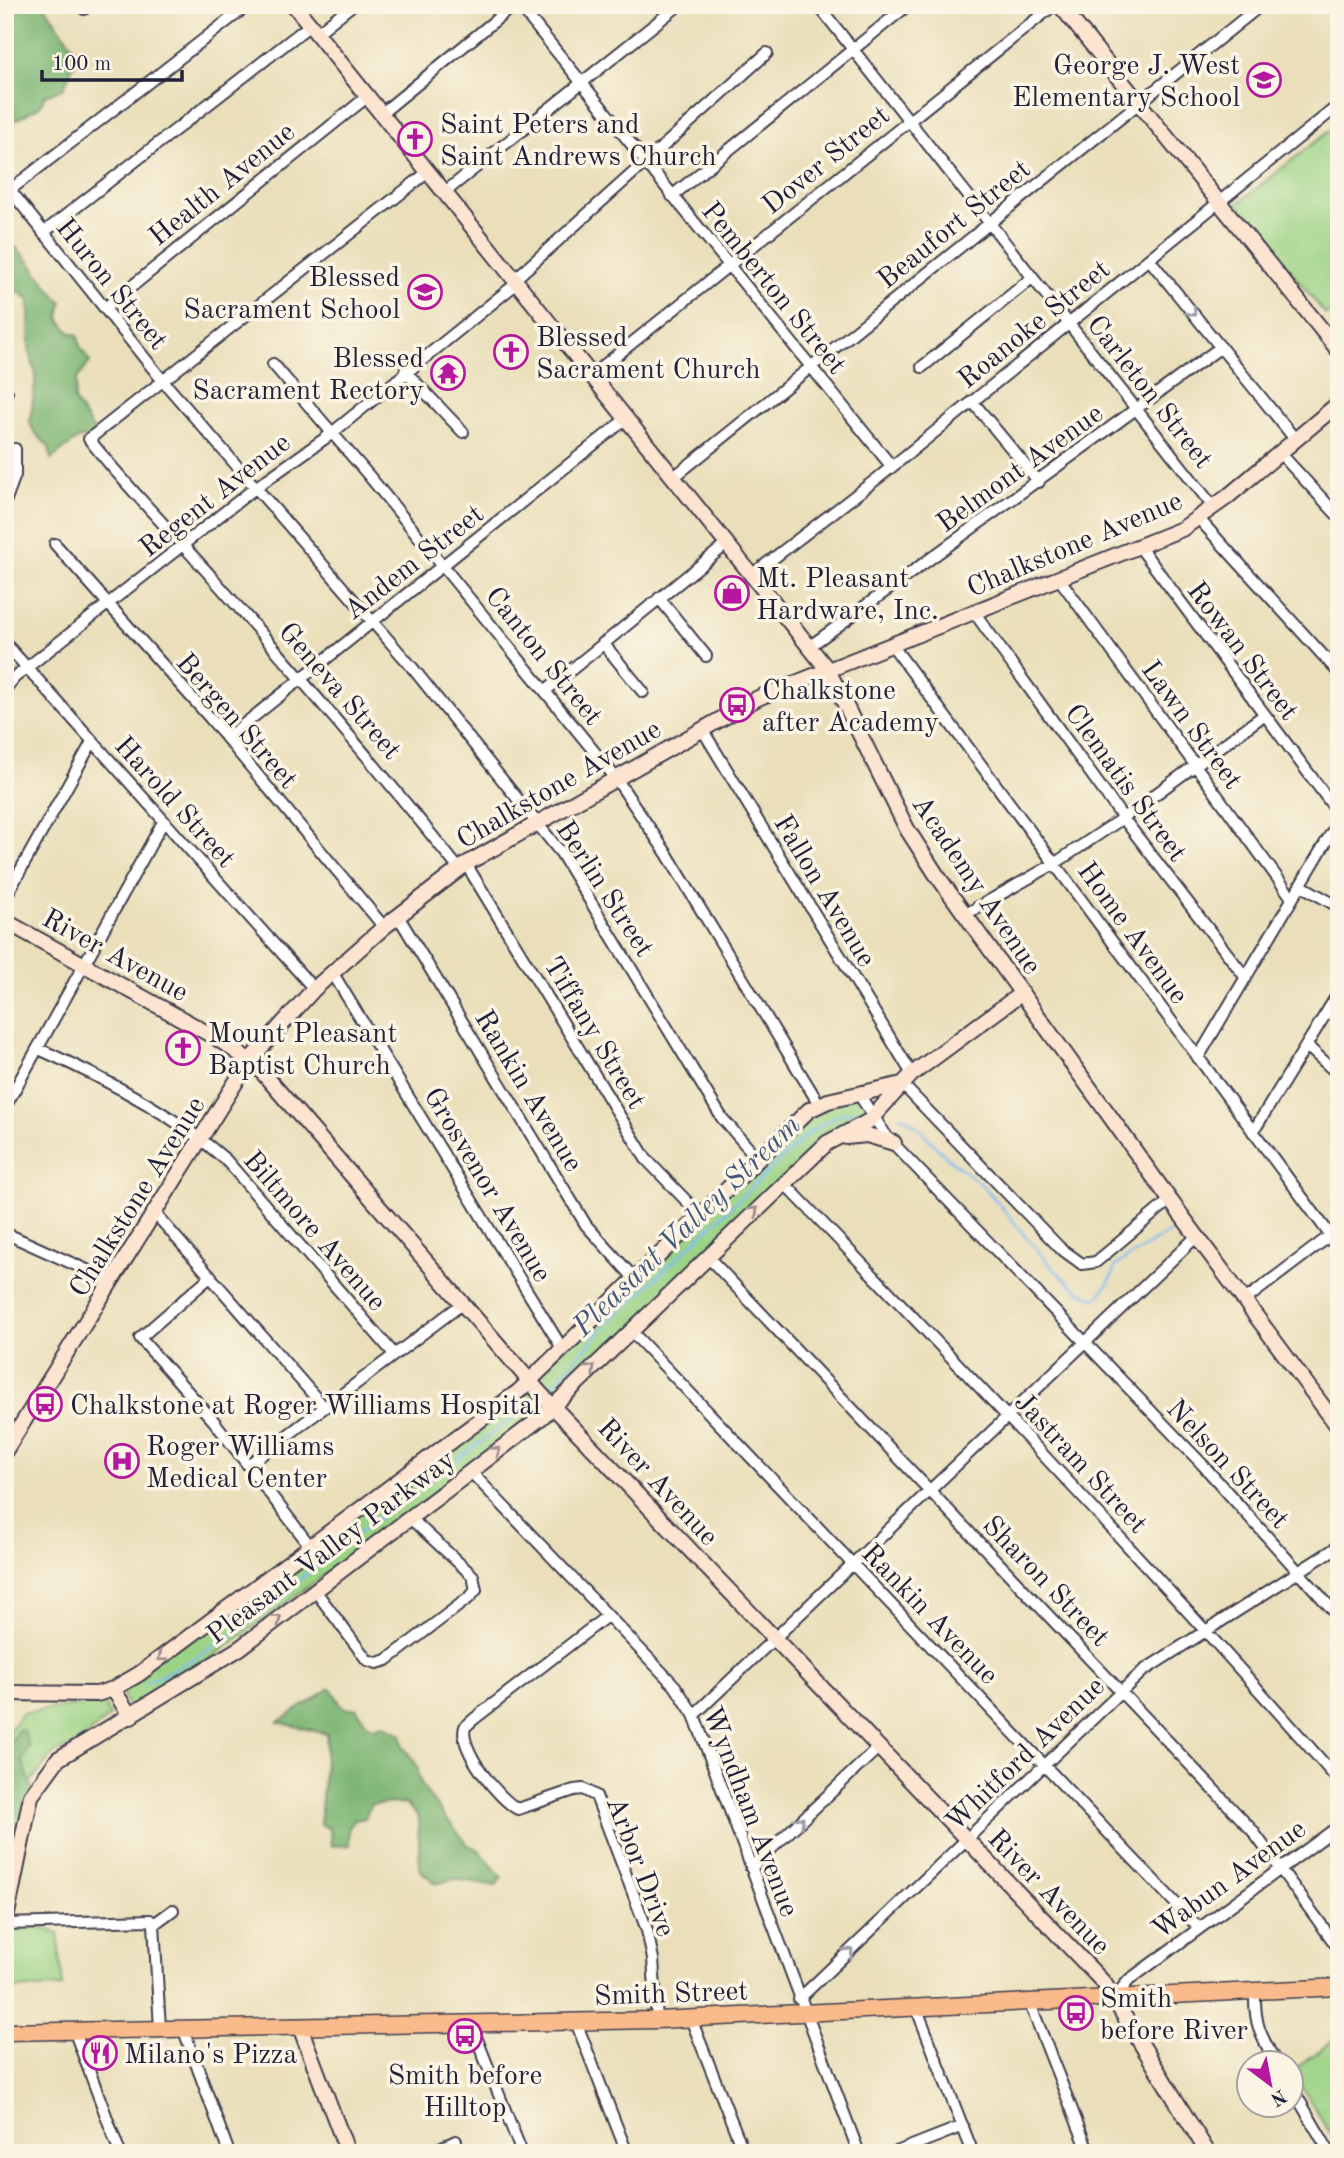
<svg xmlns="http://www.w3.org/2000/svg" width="1344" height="2158" viewBox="0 0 1344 2158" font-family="'Old Standard TT',serif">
<rect width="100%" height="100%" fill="#fcf5e5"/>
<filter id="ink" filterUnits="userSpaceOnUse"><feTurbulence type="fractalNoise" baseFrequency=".0143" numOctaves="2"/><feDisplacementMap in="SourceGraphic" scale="14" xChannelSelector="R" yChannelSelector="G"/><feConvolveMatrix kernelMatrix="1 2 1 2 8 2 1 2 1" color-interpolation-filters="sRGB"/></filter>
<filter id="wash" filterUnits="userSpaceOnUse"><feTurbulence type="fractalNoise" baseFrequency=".00686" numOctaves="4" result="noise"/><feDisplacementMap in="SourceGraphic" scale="28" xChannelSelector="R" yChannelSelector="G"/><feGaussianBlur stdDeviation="1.57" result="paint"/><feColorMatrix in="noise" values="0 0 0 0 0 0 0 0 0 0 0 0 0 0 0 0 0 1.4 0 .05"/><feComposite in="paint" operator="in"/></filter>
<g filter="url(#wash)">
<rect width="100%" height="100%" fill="#eadfba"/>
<path fill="#9bd385" stroke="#5e7a60" stroke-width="2" d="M1339 123V305L1326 315 1237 204Z
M858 1093 874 1117 836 1133 554 1406 131 1717 120 1686 530 1381 819 1104Z
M104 1702 110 1716 72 1747 55 1752 23 1791 5 1886V1737L22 1713Z
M5 1918 58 1933 63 1987 5 1989Z
M1339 2036V2148L1292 2071Z"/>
<path fill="#7cb572" stroke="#4f6c56" stroke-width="2" d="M5 5H44L78 54 63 89 45 95 40 106 14 121 5 114V86L9 83 5 76Z
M5 241C24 247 44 287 62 302L59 318 69 332 78 335 80 346 90 362 77 379 74 400 96 434 91 439 79 438 51 459 49 447 34 432 30 423 36 375 29 349V301L21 293 5 290Z
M331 1688 341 1705 348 1709 356 1708 367 1724 374 1728 383 1725 401 1734 403 1746 418 1767C413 1785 456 1828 468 1845L478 1849 502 1877 496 1886 454 1879 436 1884 420 1870 418 1816 405 1803 371 1804 365 1818 355 1820 349 1827V1845L331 1846 330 1829 320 1824 327 1734 278 1722Z
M19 1729 24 1731 29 1747 22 1760 33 1791 6 1945 5 1973V1752Z"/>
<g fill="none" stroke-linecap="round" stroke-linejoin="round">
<path stroke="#81baf1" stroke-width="2.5" d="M900 1116C916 1121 927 1138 939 1150 953 1164 971 1174 985 1188 1007 1210 1067 1298 1097 1298L1109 1282 1116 1265 1175 1229
M552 1386 602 1329 810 1132 840 1114 859 1112
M145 1683 196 1658 250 1623 322 1560 534 1402"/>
</g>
</g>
<g filter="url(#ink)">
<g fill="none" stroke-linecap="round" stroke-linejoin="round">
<g stroke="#403e4e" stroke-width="14">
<path id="street" d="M248 5 10 190 163 381 411 666 561 853 722 1118 757 1158
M519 5 892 467
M818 5 1214 508
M84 9 89 5
M317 33 352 5
M382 113 514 5
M428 172 89 439C129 490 175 535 217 583 300 677 381 771 459 869
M445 192 679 5
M672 196 908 5
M43 233 310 25
M1149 259 1295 439
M515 279 767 53
M105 308 368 96
M273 364 370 477 615 777 667 854 819 1104
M922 367 1033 277
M405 371 463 432
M592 375 1054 5
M5 393 7 392
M972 401 1039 482
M1279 452 1339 517
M674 477 1261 5
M5 502 15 475V449
M1199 519 1339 673
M55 544 210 718 384 927
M1139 546 1339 814
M753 574 878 478 1339 105
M1058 577 1292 898
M659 598 706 656
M974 612 1123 818 1246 978
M5 643 314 989
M603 643 643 692
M892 645 1339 1247
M809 647 1221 347
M5 689 15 677 255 488 327 437 517 283
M545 691 728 543
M702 729 912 1074
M227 738 627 418
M466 864 646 1159 699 1214
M1300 885 1339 907
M5 898 92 742
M964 915 1054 864 1123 818 1264 715
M398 916 586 1225 634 1278
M332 972 562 1348
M1307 1046 1339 1075
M39 1049C102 1077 175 1115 226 1160L394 1354
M1198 1058 1339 820
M902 1084 1060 1248 1082 1264 1096 1262 1170 1200
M858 1093 887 1137 1202 1464 1339 1617
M5 1107 163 822
M1253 1132 1339 992
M784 1183C973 1378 1160 1576 1339 1781
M153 1211 324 1407
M5 1233 111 1281
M707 1256 1252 1830 1339 1949
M211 1276 140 1338 213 1420 311 1547
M1245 1300 1339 1229
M630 1330 1199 1928
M248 1465 462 1304
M470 1471 675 1686 694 1715 859 2153
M314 1589 367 1660 377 1663 387 1660 470 1597 476 1590 473 1576 409 1517
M607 1616 474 1719 465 1727C458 1748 499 1800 518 1809L574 1790 583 1789 596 1796 647 1930 653 1959 657 2020
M694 1715 1197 1236
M751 1868 878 1748
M6 1924 150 1920 154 1924
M154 1924 160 2029
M154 1924 173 1910
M1255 1991C1254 2024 1260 2035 1277 2064
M1115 1997 1129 1980 1339 1826
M799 1999 1143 1671 1339 1546
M1029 2001 1089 2153
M916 2007 973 2153
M691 2019 744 2153
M576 2022 627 2153
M471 2024 522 2153
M183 2028 229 2153
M74 2030 120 2153
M1292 2088 1330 2153
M428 2153 456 2141
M894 2153 963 2126"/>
</g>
<g stroke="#403e4e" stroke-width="18">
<path id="secondary" d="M294 5 828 670 907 829 936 874 1170 1200 1339 1428
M1060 5 1339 351
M5 921 218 1039 256 1065 540 1393 1104 1983 1208 2153
M846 1137 867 1135 894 1143
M5 1451 249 1061 314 989 384 927 466 864 758 698 1182 529 1226 498 1339 403
M113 1689 139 1674 519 1391 809 1110 828 1101 902 1084
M5 1693 97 1694 113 1689 131 1717
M5 1924 31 1796 58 1759 240 1648 542 1417 827 1143 869 1121 912 1074 1022 993
M300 2027 348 2153"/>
</g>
<g stroke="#403e4e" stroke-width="19">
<path id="primary" d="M5 2032 657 2020 1339 1987"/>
</g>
<use href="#street" stroke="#fff" stroke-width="10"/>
<use href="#secondary" stroke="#fde4d1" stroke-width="14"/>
<use href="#primary" stroke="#fabb8c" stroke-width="16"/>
</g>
<defs><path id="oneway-chevron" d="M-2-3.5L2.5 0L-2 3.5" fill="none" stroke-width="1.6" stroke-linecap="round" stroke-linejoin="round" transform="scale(1.75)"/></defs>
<g stroke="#9c9ca7">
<use href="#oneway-chevron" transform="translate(1192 312) rotate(51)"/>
<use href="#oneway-chevron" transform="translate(800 1821) rotate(-43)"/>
<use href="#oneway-chevron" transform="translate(849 1952) rotate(-44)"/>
</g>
<g stroke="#9a8d8e">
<use href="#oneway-chevron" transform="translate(754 1211) rotate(-44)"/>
<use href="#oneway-chevron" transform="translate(591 1369) rotate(-45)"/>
<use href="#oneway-chevron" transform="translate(496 1451) rotate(-37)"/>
<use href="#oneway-chevron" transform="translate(277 1619) rotate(-38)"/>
<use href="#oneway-chevron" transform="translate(162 1657) rotate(143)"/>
</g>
</g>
<defs>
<g id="school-ring" transform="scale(1.75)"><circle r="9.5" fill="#fcf5e5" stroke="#b5179e" stroke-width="1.5"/><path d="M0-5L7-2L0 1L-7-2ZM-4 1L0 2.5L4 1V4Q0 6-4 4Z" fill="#b5179e"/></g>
<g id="church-ring" transform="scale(1.75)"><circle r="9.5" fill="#fcf5e5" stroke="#b5179e" stroke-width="1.5"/><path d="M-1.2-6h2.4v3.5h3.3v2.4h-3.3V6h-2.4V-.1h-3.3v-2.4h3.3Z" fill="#b5179e"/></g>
<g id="temple-ring" transform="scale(1.75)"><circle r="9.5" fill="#fcf5e5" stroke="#b5179e" stroke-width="1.5"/><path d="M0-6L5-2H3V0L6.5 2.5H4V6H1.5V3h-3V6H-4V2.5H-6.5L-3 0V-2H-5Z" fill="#b5179e"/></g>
<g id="shop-ring" transform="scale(1.75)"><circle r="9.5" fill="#fcf5e5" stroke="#b5179e" stroke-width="1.5"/><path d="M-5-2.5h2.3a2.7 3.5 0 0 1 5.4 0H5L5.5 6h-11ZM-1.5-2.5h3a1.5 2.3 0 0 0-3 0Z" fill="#b5179e"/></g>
<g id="bus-ring" transform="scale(1.75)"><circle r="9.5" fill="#fcf5e5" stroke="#b5179e" stroke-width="1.5"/><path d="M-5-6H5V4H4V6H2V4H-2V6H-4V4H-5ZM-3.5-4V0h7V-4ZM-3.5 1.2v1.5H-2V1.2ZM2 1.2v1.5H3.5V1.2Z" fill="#b5179e"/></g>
<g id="hospital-ring" transform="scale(1.75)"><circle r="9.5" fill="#fcf5e5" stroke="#b5179e" stroke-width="1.5"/><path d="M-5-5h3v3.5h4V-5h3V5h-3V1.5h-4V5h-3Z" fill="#b5179e"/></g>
<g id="restaurant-ring" transform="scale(1.75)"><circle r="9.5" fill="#fcf5e5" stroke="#b5179e" stroke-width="1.5"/><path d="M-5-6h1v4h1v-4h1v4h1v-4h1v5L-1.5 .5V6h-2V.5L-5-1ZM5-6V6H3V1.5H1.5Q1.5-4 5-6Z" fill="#b5179e"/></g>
</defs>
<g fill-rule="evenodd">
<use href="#school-ring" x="1264" y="80"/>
<use href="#church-ring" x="415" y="139"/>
<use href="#school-ring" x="425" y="292"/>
<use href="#church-ring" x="511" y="352"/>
<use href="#temple-ring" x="448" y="373"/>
<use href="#shop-ring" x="732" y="593"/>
<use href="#bus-ring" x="737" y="705"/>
<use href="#church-ring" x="183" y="1048"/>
<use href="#bus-ring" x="45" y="1404"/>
<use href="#hospital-ring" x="122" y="1461"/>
<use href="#bus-ring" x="1076" y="2013"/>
<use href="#bus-ring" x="465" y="2036"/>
<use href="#restaurant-ring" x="100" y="2053"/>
</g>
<g text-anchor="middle" stroke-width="7" stroke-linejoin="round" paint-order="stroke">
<g font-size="28" fill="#22223b" stroke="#fcf5e5" text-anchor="start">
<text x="1240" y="74" text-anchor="end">George J. West<tspan x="1240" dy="32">Elementary School</tspan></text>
<text x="440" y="133">Saint Peters and<tspan x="440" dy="32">Saint Andrews Church</tspan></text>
<text x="400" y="286" text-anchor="end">Blessed<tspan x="400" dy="32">Sacrament School</tspan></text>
<text x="536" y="346">Blessed<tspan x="536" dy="32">Sacrament Church</tspan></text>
<text x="424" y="367" text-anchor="end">Blessed<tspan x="424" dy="32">Sacrament Rectory</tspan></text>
<text x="756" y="587">Mt. Pleasant<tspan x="756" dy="32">Hardware, Inc.</tspan></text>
<text x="762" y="699">Chalkstone<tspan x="762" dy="32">after Academy</tspan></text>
<text x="208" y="1042">Mount Pleasant<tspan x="208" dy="32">Baptist Church</tspan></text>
<text x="70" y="1414">Chalkstone at Roger Williams Hospital</text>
<text x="146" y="1455">Roger Williams<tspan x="146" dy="32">Medical Center</tspan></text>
<text x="1100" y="2007">Smith<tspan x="1100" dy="32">before River</tspan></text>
<text x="124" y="2063">Milano's Pizza</text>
<text x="465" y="2084" text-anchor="middle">Smith before<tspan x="465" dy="32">Hilltop</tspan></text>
</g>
<g font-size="28" fill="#22223b" stroke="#fcf5e5">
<text transform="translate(825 159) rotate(-39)" y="10">Dover Street</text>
<text transform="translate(221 183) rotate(-39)" y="10">Health Avenue</text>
<text transform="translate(953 223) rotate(-39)" y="10">Beaufort Street</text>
<text transform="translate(113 283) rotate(51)" y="10">Huron Street</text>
<text transform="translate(775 287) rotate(51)" y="10">Pemberton Street</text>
<text transform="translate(1033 323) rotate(-39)" y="10">Roanoke Street</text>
<text transform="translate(1151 391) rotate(52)" y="10">Carleton Street</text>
<text transform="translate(1019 467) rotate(-36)" y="10">Belmont Avenue</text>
<text transform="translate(214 494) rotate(-38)" y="10">Regent Avenue</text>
<text transform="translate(1074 543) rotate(-23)" y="10">Chalkstone Avenue</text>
<text transform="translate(413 561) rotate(-38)" y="10">Andem Street</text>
<text transform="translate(1244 650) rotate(53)" y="10">Rowan Street</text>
<text transform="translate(545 655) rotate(51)" y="10">Canton Street</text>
<text transform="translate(341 690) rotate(49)" y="10">Geneva Street</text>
<text transform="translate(238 720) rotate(49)" y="10">Bergen Street</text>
<text transform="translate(1193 724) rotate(54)" y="10">Lawn Street</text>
<text transform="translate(1127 782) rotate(54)" y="10">Clematis Street</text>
<text transform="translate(558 783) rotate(-30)" y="10">Chalkstone Avenue</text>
<text transform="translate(176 801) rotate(48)" y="10">Harold Street</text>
<text transform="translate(978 884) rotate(56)" y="10">Academy Avenue</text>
<text transform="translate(606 888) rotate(57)" y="10">Berlin Street</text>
<text transform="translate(826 890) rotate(59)" y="10">Fallon Avenue</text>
<text transform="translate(1134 932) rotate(54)" y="10">Home Avenue</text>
<text transform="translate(116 954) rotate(29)" y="10">River Avenue</text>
<text transform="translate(596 1032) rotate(59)" y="10">Tiffany Street</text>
<text transform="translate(530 1090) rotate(59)" y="10">Rankin Avenue</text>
<text transform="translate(489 1184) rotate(59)" y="10">Grosvenor Avenue</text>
<text transform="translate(136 1196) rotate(-58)" y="10">Chalkstone Avenue</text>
<text transform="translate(316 1230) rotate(49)" y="10">Biltmore Avenue</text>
<text transform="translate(1082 1462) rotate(47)" y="10">Jastram Street</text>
<text transform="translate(1229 1463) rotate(47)" y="10">Nelson Street</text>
<text transform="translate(659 1481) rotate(47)" y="10">River Avenue</text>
<text transform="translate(330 1546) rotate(-37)" y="10">Pleasant Valley Parkway</text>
<text transform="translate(1047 1580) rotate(46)" y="10">Sharon Street</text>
<text transform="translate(931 1613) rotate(46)" y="10">Rankin Avenue</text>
<text transform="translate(1024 1753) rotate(-44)" y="10">Whitford Avenue</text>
<text transform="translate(752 1811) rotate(69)" y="10">Wyndham Avenue</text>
<text transform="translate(642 1866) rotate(69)" y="10">Arbor Drive</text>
<text transform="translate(1228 1878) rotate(-36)" y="10">Wabun Avenue</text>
<text transform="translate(1050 1891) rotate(46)" y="10">River Avenue</text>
<text transform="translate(671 1992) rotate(-2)" y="10">Smith Street</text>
</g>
<g font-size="30" font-style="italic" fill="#43577b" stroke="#fcf5e5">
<text transform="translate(686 1225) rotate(-44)" y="10">Pleasant Valley Stream</text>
</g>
</g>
<rect width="1344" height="2158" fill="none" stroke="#fcf5e5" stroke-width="28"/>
<g transform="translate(1270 2084) rotate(148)"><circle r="33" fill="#fcf5e5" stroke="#a5a1a1" stroke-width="2"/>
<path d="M0-5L12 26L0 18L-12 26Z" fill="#b5179e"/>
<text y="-10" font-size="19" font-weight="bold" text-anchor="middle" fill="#22223b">N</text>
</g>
<path d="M42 70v10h140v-10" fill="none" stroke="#22223b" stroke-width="3.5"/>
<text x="52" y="70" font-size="21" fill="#22223b" stroke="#fcf5e5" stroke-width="5" paint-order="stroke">100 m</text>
</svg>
